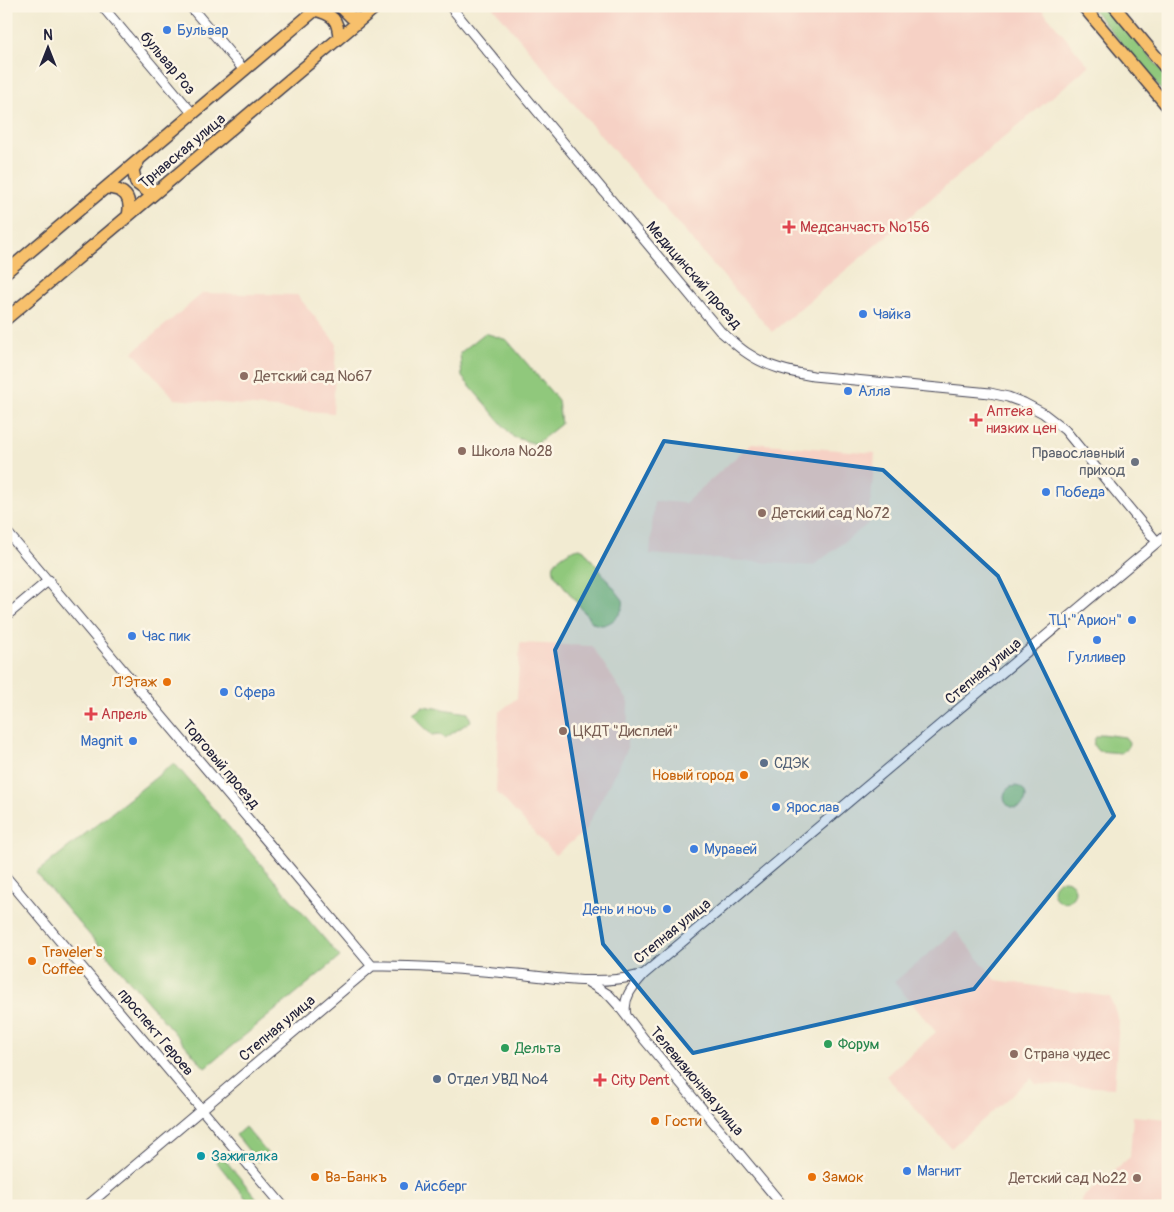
<svg xmlns="http://www.w3.org/2000/svg" width="1174" height="1212" viewBox="0 0 1174 1212" font-family="Pangolin,sans-serif">
<rect width="100%" height="100%" fill="#fcf5e5"/>
<filter id="ink" filterUnits="userSpaceOnUse"><feTurbulence type="fractalNoise" baseFrequency=".02" numOctaves="2"/><feDisplacementMap in="SourceGraphic" scale="10" xChannelSelector="R" yChannelSelector="G"/><feConvolveMatrix kernelMatrix="1 2 1 2 8 2 1 2 1" color-interpolation-filters="sRGB"/></filter>
<filter id="wash" filterUnits="userSpaceOnUse"><feTurbulence type="fractalNoise" baseFrequency=".0096" numOctaves="4" result="noise"/><feDisplacementMap in="SourceGraphic" scale="20" xChannelSelector="R" yChannelSelector="G"/><feGaussianBlur stdDeviation="1.12" result="paint"/><feColorMatrix in="noise" values="0 0 0 0 0 0 0 0 0 0 0 0 0 0 0 0 0 1.4 0 .05"/><feComposite in="paint" operator="in"/></filter>
<g filter="url(#wash)">
<rect width="100%" height="100%" fill="#f2ebd2"/>
<path fill="#f6d1c5" d="M492 6H1039L1089 66 772 332 589 122Z
M203 293 297 295 336 343 333 413 175 399 133 352Z
M752 443 875 453 869 523 813 566 650 554 654 501 685 503Z
M520 643 592 646 628 701 627 750 584 832 555 855 496 791 499 712 517 698Z
M956 931 996 980 1110 997 1119 1021 1114 1088 1036 1084 1031 1078 951 1148 886 1076 936 1032 894 982Z
M1133 1116 1168 1119V1206H1081V1199L1130 1157Z"/>
<path fill="#90c87b" stroke="#59755b" d="M1090 6H1107L1168 78V98Z
M485 333 507 340 558 400 561 424 536 444 513 437 462 377 460 353Z
M580 548 584 550 623 600C626 611 611 626 600 625 597 625 594 623 592 622L555 575C554 571 552 567 555 563 560 556 572 549 580 548Z
M423 706 468 713 471 721 445 738 439 734 432 735 421 725 413 713Z
M1102 734 1125 737 1129 742 1128 748 1121 753 1098 751C1093 746 1092 742 1096 737Z
M174 763 340 957 205 1068 36 873Z
M1004 797a11 11 0 1 1 22 0a11 11 0 1 1-22 0Z
M1053 891a11 11 0 1 1 22 0a11 11 0 1 1-22 0Z
M245 1127 268 1154 258 1162 236 1135Z
M221 1155 260 1202 256 1206H252L215 1160Z"/>
</g>
<g filter="url(#ink)">
<g fill="none" stroke-linecap="round" stroke-linejoin="round">
<g stroke="#414052" stroke-width="11">
<path id="minor" d="M102 6 193 114
M190 6 244 70
M450 6 720 331C729 338 738 347 747 353 767 367 790 372 813 376L990 393 1008 397 1024 403 1043 413 1065 430 1157 542
M6 531 372 966
M6 616 49 580
M6 877 283 1206
M588 982 609 995 618 1005 644 1039 783 1206
M626 1015C622 998 633 986 644 974
M87 1206 372 966C421 965 469 970 518 974 560 979 602 986 644 974L1168 533"/>
</g>
<g stroke="#414052" stroke-width="14">
<path id="major" d="M340 6 351 17 361 19
M1083 6 1168 107
M1114 6 1168 71
M315 10C333 15 338 19 339 38
M139 160 133 170 136 183 147 191 160 189
M106 188C125 189 132 197 128 216
M6 272 320 6
M6 319 377 6"/>
</g>
<use href="#minor" stroke="#fff" stroke-width="9"/>
<use href="#major" stroke="#f7c06c" stroke-width="11"/>
</g>
</g>
<path fill="#1f6fb2" fill-opacity="0.2" stroke="#1f6fb2" stroke-width="4" stroke-linejoin="round" d="M664 441 883 470 998 576 1114 816 974 989 693 1053 603 944 555 650Z"/>
<g fill="#3f7fe0" stroke="#fcf5e5" stroke-width="2">
<circle cx="167" cy="30" r="5"/>
<circle cx="863" cy="314" r="5"/>
<circle cx="848" cy="391" r="5"/>
<circle cx="1046" cy="492" r="5"/>
<circle cx="1132" cy="620" r="5"/>
<circle cx="132" cy="636" r="5"/>
<circle cx="1097" cy="640" r="5"/>
<circle cx="224" cy="692" r="5"/>
<circle cx="133" cy="741" r="5"/>
<circle cx="776" cy="807" r="5"/>
<circle cx="694" cy="849" r="5"/>
<circle cx="667" cy="909" r="5"/>
<circle cx="907" cy="1171" r="5"/>
<circle cx="404" cy="1186" r="5"/>
</g>
<g fill="#e0444e" stroke="#fcf5e5" stroke-width="2">
<path d="M786.5 219.5h5v5h5v5h-5v5h-5v-5h-5v-5h5z"/>
<path d="M973.5 412.5h5v5h5v5h-5v5h-5v-5h-5v-5h5z"/>
<path d="M88.5 706.5h5v5h5v5h-5v5h-5v-5h-5v-5h5z"/>
<path d="M597.5 1072.5h5v5h5v5h-5v5h-5v-5h-5v-5h5z"/>
</g>
<g fill="#8d6e63" stroke="#fcf5e5" stroke-width="2">
<circle cx="244" cy="376" r="5"/>
<circle cx="462" cy="451" r="5"/>
<circle cx="762" cy="513" r="5"/>
<circle cx="563" cy="731" r="5"/>
<circle cx="1014" cy="1054" r="5"/>
<circle cx="1137" cy="1178" r="5"/>
</g>
<circle fill="#6b7280" stroke="#fcf5e5" stroke-width="2" cx="1135" cy="462" r="5"/>
<g fill="#e8710a" stroke="#fcf5e5" stroke-width="2">
<circle cx="167" cy="682" r="5"/>
<circle cx="744" cy="775" r="5"/>
<circle cx="32" cy="961" r="5"/>
<circle cx="655" cy="1121" r="5"/>
<circle cx="315" cy="1177" r="5"/>
<circle cx="812" cy="1177" r="5"/>
</g>
<g fill="#5c6f8a" stroke="#fcf5e5" stroke-width="2">
<circle cx="764" cy="763" r="5"/>
<circle cx="437" cy="1079" r="5"/>
</g>
<g fill="#2e9e5b" stroke="#fcf5e5" stroke-width="2">
<circle cx="828" cy="1044" r="5"/>
<circle cx="505" cy="1048" r="5"/>
</g>
<circle fill="#0f9aa8" stroke="#fcf5e5" stroke-width="2" cx="201" cy="1156" r="5"/>
<g text-anchor="middle" stroke-width="5" stroke-linejoin="round" paint-order="stroke">
<g font-size="15" fill="#366cbe" stroke="#fcf5e5" text-anchor="start">
<text x="177" y="35">Бульвар</text>
<text x="873" y="319">Чайка</text>
<text x="858" y="396">Алла</text>
<text x="1056" y="497">Победа</text>
<text x="1122" y="625" text-anchor="end">ТЦ "Арион"</text>
<text x="142" y="641">Час пик</text>
<text x="1097" y="662" text-anchor="middle">Гулливер</text>
<text x="234" y="697">Сфера</text>
<text x="123" y="746" text-anchor="end">Magnit</text>
<text x="786" y="812">Ярослав</text>
<text x="704" y="854">Муравей</text>
<text x="657" y="914" text-anchor="end">День и ночь</text>
<text x="917" y="1176">Магнит</text>
<text x="414" y="1191">Айсберг</text>
</g>
<g font-size="15" fill="#22223b" stroke="#fcf5e5">
<text transform="translate(168 63) rotate(50)" y="5">бульвар Роз</text>
<text transform="translate(182 151) rotate(-40)" y="5">Трнавская улица</text>
<text transform="translate(694 275) rotate(49)" y="5">Медицинский проезд</text>
<text transform="translate(983 671) rotate(-40)" y="5">Степная улица</text>
<text transform="translate(221 764) rotate(50)" y="5">Торговый проезд</text>
<text transform="translate(672 931) rotate(-39)" y="5">Степная улица</text>
<text transform="translate(277 1028) rotate(-40)" y="5">Степная улица</text>
<text transform="translate(156 1032) rotate(50)" y="5">проспект Героев</text>
<text transform="translate(697 1081) rotate(50)" y="5">Телевизионная улица</text>
</g>
<g font-size="15" fill="#be3a42" stroke="#fcf5e5" text-anchor="start">
<text x="800" y="232">Медсанчасть №156</text>
<text x="986" y="416">Аптека<tspan x="986" dy="17">низких цен</tspan></text>
<text x="101" y="719">Апрель</text>
<text x="611" y="1085">City Dent</text>
</g>
<g font-size="15" fill="#785e54" stroke="#fcf5e5" text-anchor="start">
<text x="254" y="381">Детский сад №67</text>
<text x="472" y="456">Школа №28</text>
<text x="772" y="518">Детский сад №72</text>
<text x="573" y="736">ЦКДТ "Дисплей"</text>
<text x="1024" y="1059">Страна чудес</text>
<text x="1127" y="1183" text-anchor="end">Детский сад №22</text>
</g>
<g font-size="15" fill="#5b616d" stroke="#fcf5e5" text-anchor="end">
<text x="1125" y="458">Православный<tspan x="1125" dy="17">приход</tspan></text>
</g>
<g font-size="15" fill="#c56008" stroke="#fcf5e5" text-anchor="start">
<text x="157" y="687" text-anchor="end">Л'Этаж</text>
<text x="734" y="780" text-anchor="end">Новый город</text>
<text x="42" y="957">Traveler's<tspan x="42" dy="17">Coffee</tspan></text>
<text x="665" y="1126">Гости</text>
<text x="325" y="1182">Ва-Банкъ</text>
<text x="822" y="1182">Замок</text>
</g>
<g font-size="15" fill="#4e5e75" stroke="#fcf5e5" text-anchor="start">
<text x="774" y="768">СДЭК</text>
<text x="447" y="1084">Отдел УВД №4</text>
</g>
<g font-size="15" fill="#27864d" stroke="#fcf5e5" text-anchor="start">
<text x="838" y="1049">Форум</text>
<text x="515" y="1053">Дельта</text>
</g>
<g font-size="15" fill="#0d838f" stroke="#fcf5e5" text-anchor="start">
<text x="211" y="1161">Зажигалка</text>
</g>
</g>
<rect width="1174" height="1212" fill="none" stroke="#fcf5e5" stroke-width="25"/>
<g transform="translate(48 48)" stroke="#fcf5e5" stroke-width="4" paint-order="stroke">
<path d="M0-4L9 19L0 12L-9 19Z" fill="#22223b"/>
<text y="-8" font-size="14" font-weight="bold" text-anchor="middle" fill="#22223b">N</text>
</g>
</svg>
